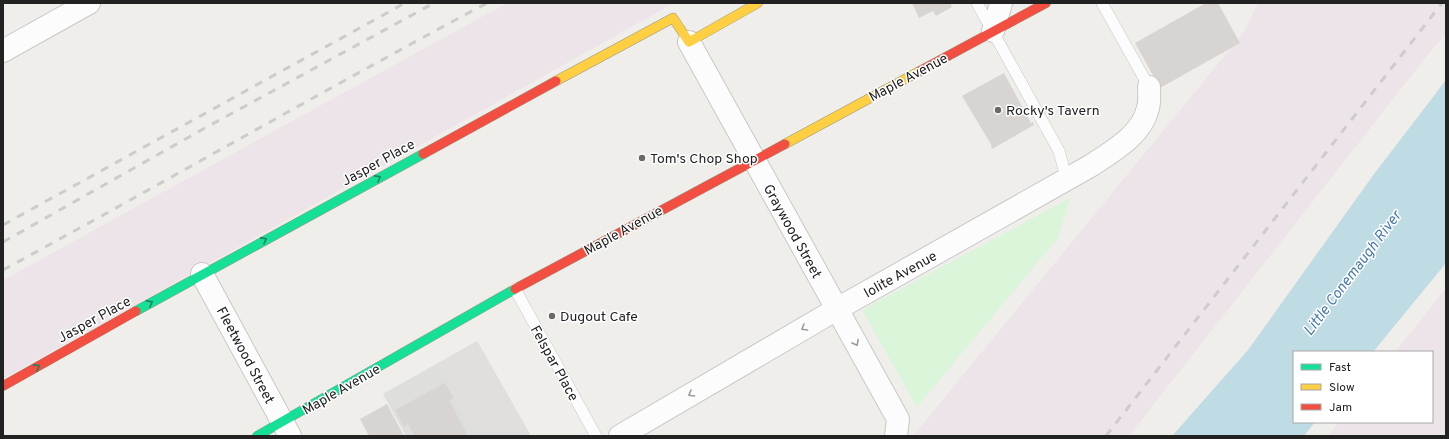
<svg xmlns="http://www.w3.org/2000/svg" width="1449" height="439" viewBox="0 0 1449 439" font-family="Overpass,sans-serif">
<rect width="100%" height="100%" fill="#f0eeeb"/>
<path fill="#ede4e9" d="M507 3H674L3 379V280Z
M1258 3H1446V34L1430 52 1129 436H913L1244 32Z
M1446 288V436H1328L1339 422H1432V352H1395Z"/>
<path fill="#dededc" d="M477 341 531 436H406L383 394Z"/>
<path fill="#daf5da" d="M1070 198 1058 238 917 407 862 310Z"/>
<path fill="#e0dfde" d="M477 341 531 436H476L435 365Z"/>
<path fill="#bfdbe3" d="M1446 80V263L1373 352H1294V422H1315L1304 436H1172L1248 350 1374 174Z"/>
<path fill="#d7d4d2" d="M912 3H950L952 7 936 16 933 11 919 18Z
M1206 3H1218L1240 43 1160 88 1135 43Z
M1004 73 1031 123 1033 122 1034 125 992 149 991 146H992L962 96Z
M445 383 454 398 449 400 468 436H415L408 424 404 426 395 410Z
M387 404 404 436H369L360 419Z"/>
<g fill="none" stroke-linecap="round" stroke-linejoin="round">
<g stroke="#c9c8c7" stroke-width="12">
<path id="lane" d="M977 3 1059 151 1067 181
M1102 3 1149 87
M515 289 596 436"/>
</g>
<g stroke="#c9c8c7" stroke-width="24">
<path id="street" d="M993 31 1001 3
M689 42 898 419 896 436
M3 51 89 3
M202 274 290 436
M620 436 837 309 1092 165C1113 151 1142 135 1148 108 1150 102 1149 93 1149 87"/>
</g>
<g stroke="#999a82" stroke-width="10">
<path id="fast" d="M136 311 423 154
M257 436 515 289"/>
</g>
<g stroke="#999a82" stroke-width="10">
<path id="slow" d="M556 81 673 18 689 42 758 3
M785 144 920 71"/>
</g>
<g stroke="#999a82" stroke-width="10">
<path id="jam" d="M920 71 1046 3
M423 154 556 81
M515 289 785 144
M3 386 136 311"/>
</g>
<use href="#lane" stroke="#fdfcfc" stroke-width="11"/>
<use href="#street" stroke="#fdfcfc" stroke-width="22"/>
<use href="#fast" stroke="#16e098" stroke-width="9"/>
<use href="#slow" stroke="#ffcf43" stroke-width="9"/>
<use href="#jam" stroke="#f24e42" stroke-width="9"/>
<path stroke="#ccc" stroke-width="3" stroke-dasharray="8 8" stroke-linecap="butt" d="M3 225 405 3
M3 242 205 128 434 3
M3 270C165 182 324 90 487 3
M1106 436 1442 3"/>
</g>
<defs><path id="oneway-chevron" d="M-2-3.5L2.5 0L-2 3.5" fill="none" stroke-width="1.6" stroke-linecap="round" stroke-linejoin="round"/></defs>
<g stroke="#1c815d">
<use href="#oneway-chevron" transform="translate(378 178) rotate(-29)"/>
<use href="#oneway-chevron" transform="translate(264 240) rotate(-29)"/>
<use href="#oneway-chevron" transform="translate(150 303) rotate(-29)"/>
<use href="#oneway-chevron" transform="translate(37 367) rotate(-29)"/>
</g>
<g stroke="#9a9a9a">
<use href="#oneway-chevron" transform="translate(804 328) rotate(150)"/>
<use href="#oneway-chevron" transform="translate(856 343) rotate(61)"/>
<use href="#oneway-chevron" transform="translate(691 394) rotate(150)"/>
</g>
<g fill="#6a6968" stroke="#fff" stroke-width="1.5">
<circle cx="998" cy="110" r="4"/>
<circle cx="642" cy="158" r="4"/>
<circle cx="552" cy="316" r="4"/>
</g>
<g text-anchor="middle" stroke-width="3" stroke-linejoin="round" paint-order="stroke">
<g font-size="14" fill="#222" stroke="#fff">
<text transform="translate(908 77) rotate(-28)" y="5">Maple Avenue</text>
<text transform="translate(378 162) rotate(-29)" y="5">Jasper Place</text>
<text transform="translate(623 230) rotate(-29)" y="5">Maple Avenue</text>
<text transform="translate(793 231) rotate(61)" y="5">Graywood Street</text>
<text transform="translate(900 274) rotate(-29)" y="5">Iolite Avenue</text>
<text transform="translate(94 319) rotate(-29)" y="5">Jasper Place</text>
<text transform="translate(246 355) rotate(62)" y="5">Fleetwood Street</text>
<text transform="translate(555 363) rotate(61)" y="5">Felspar Place</text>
<text transform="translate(341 389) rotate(-30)" y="5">Maple Avenue</text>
</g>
<g font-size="14" fill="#222" stroke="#fff" text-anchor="start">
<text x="1006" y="115">Rocky's Tavern</text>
<text x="650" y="163">Tom's Chop Shop</text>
<text x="560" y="321">Dugout Cafe</text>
</g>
<g font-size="15" font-style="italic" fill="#4a7aab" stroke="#fff">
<text transform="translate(1352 273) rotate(-53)" y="5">Little Conemaugh River</text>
</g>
</g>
<rect width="1449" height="439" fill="none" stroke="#222222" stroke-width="8"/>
<rect x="1293" y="351" width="140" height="72" fill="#ffffff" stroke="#a7a7a7"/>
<rect x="1301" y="364" width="20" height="6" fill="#16e098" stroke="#a7a7a7"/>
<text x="1329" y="371" font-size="12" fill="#222222">Fast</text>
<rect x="1301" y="384" width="20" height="6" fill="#ffcf43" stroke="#a7a7a7"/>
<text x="1329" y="391" font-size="12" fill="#222222">Slow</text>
<rect x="1301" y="404" width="20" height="6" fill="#f24e42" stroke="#a7a7a7"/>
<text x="1329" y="411" font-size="12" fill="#222222">Jam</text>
</svg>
